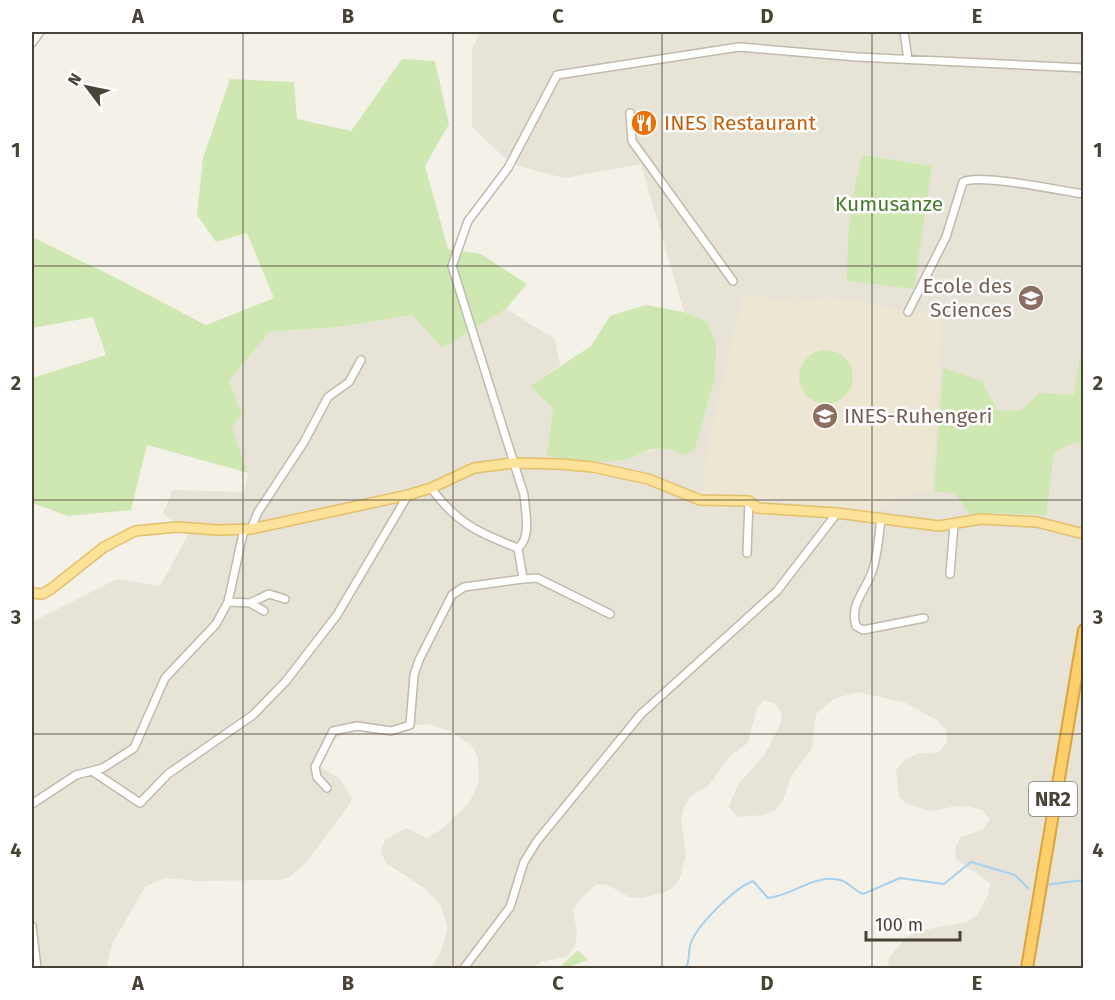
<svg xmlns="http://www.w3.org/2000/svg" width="1115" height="1000" viewBox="0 0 1115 1000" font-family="'Fira Sans',sans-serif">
<rect width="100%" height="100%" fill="#f4f1e9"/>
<path fill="#e8e3d7" d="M480 32H1083V968H888L889 957 907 937 918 931 967 922 977 915 988 895 990 883 956 859 955 848 960 838 983 829 990 819 982 810 971 807 957 806 930 811 908 804 899 797 896 771 903 761 916 754 939 752 947 742 946 730 938 721 906 703 859 692 835 698 816 714 812 748 790 778 783 801 775 810 764 815 738 817 729 807 738 784 763 757 780 725 782 713 775 704 764 700 757 708 748 743 730 756 709 785 690 797 684 807 681 820 686 855 680 878 673 887 664 893 640 898 629 897 608 885 596 884 579 900 573 910 577 932 576 943 568 956 541 962 533 968H431L441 951 448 928 440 904 424 888 386 863 381 852 385 840 406 828 427 838 442 829 469 803 479 781 478 757 472 746 453 732 428 724 343 733 326 746 320 756 321 767 340 779 352 798 347 808 307 861 291 876 281 880 197 881 164 878 145 887 112 944 107 965 109 968H32V622L117 579 160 586 189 533 163 514 172 490 244 492 248 473 232 428 242 412 229 381 269 332 337 327 412 315 442 348 506 309 555 339 560 365 530 386 603 461 627 459 661 447 685 455 701 425 712 391 715 367 706 321 684 312 641 164 564 178 511 164 472 127V49Z"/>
<path fill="#ede6d3" d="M743 294 795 303 828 297 943 316 932 489 896 498 874 514 831 506 721 498 703 493 707 450Z"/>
<path fill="#cfe8b2" d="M402 59 435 61 449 124 425 166 448 249 481 254 527 284 506 309 442 348 412 315 337 327 269 332 229 381 242 413 232 428 248 473 147 445 131 510 68 516 32 503V378L106 355 93 317 32 328V237L116 278 206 325 274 298 247 233 216 242 197 215 203 158 230 79 294 82 297 119 351 131Z
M863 155 932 166 914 289 847 281C847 238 850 197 863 155Z
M645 305 684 312 706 321 716 343 715 379 695 448 685 455C643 438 649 459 613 461 591 463 570 460 547 456L553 409 530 386 591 346 610 316Z
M1083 339V444L1076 442 1054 452 1046 515 995 513 971 516 955 493 934 492 943 368 982 381 997 410 1020 411 1040 393 1074 395Z
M799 377a27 27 0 1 1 54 0a27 27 0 1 1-54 0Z
M578 950 588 960 566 968H539L561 966Z"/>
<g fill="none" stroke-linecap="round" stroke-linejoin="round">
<path stroke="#a6d1f0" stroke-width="2" d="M1045 885 1084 880
M686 968C690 960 688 954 690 946 694 927 736 887 753 881L768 898C793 896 817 871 843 881 850 884 855 891 863 894L900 878 944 884 971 862 1015 875 1028 888"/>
<g stroke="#c0b9ac" stroke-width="10">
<path id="minor" d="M904 32 908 59
M32 43 40 32
M630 113 632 141 733 281
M908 312 946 237 963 182C979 173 1061 191 1084 194
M431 488C457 523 478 533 518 548L523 579 537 578 610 614
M881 518C879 535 878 553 873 569 867 590 849 603 856 626L863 630 924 618
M251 529 258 512 304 442 328 397 349 382 361 360
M518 548C532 537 525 511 524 495L452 266 468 221 508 168 557 75 739 47 857 57 1084 68
M747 553 749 501
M950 574 954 524
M228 602 250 603 264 611
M250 603 269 594 285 599
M92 771 140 803 168 774 253 715 286 681 337 615 408 495
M327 788 317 777 315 767 333 731 357 726 391 731 410 725 414 675 419 660 452 595 464 587 523 579
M32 804 76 775 103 768 134 748 165 678 216 624 228 602 244 529
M32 926 37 968
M464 968 510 907 524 862 537 841 641 714 777 591 837 513"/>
</g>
<g stroke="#e3c069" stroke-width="12">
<path id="major" d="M32 593 42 594 51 589 104 547 135 531 177 527 218 530 251 529 408 495 431 488 474 468 513 463 559 464 593 467 648 479 700 500 749 501 757 508 837 513 939 526 981 519 1037 522 1084 534"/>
</g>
<g stroke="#dca43b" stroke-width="14">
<path id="highway" d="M1027 968 1084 630"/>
</g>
<use href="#minor" stroke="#fff" stroke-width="7"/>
<use href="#major" stroke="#fde299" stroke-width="9"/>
<use href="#highway" stroke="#fccf6c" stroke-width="10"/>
</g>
<path fill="none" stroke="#484237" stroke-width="1.5" stroke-opacity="0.55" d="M243 32V968M453 32V968M662 32V968M872 32V968M32 266H1084M32 500H1084M32 734H1084"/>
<defs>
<g id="restaurant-disc" transform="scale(1.35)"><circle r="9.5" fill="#e8710a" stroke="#fff"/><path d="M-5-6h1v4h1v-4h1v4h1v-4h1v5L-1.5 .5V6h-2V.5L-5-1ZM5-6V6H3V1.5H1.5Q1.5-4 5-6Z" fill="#fff"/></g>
<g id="school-disc" transform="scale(1.35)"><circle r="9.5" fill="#8d6e63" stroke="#fff"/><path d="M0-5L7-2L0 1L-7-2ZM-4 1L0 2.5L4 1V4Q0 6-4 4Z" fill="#fff"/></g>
<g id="university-disc" transform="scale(1.35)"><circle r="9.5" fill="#8d6e63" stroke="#fff"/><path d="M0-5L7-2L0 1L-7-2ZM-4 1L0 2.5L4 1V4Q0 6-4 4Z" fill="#fff"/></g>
</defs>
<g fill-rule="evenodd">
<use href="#restaurant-disc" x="644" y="123"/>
<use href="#school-disc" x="1031" y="298"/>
<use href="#university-disc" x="825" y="416"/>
</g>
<g text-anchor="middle" stroke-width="5" stroke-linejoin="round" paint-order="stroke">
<rect fill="#fff" stroke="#7f7b73" stroke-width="1.5" x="1029" y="782" width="48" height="34" rx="4.5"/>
<g font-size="20" font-weight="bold" fill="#484237">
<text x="1053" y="806">NR2</text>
</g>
<g font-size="21" fill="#c56008" stroke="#fff" text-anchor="start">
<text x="664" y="130">INES Restaurant</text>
</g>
<g font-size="21" fill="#477a2a" stroke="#fff">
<text x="889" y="211">Kumusanze</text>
</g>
<g font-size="21" fill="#785e54" stroke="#fff" text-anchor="end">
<text x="1012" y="293">Ecole des<tspan x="1012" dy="24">Sciences</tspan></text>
<text x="844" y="423" text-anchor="start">INES-Ruhengeri</text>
</g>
</g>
<rect width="1115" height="1000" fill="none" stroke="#ffffff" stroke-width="66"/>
<g transform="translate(87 87) rotate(302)" stroke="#ffffff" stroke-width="4.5" paint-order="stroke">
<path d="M0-4.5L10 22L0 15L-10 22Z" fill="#484237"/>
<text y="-9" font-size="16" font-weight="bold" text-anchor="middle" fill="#484237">N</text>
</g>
<path d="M866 931v9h94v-9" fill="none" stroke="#484237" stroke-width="3"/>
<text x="875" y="931" font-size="18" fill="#484237" stroke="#ffffff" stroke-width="4.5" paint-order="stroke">100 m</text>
<rect x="33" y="33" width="1049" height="934" fill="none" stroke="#484237" stroke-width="2"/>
<g font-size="20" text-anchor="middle" font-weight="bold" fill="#484237">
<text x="138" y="23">A</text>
<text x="348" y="23">B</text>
<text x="558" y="23">C</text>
<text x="767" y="23">D</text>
<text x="977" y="23">E</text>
<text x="16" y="157">1</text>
<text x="1098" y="157">1</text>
<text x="16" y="390">2</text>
<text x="1098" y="390">2</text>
<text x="16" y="624">3</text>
<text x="1098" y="624">3</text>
<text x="16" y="857">4</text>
<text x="1098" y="857">4</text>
<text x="138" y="990">A</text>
<text x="348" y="990">B</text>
<text x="558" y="990">C</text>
<text x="767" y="990">D</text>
<text x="977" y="990">E</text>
</g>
</svg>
